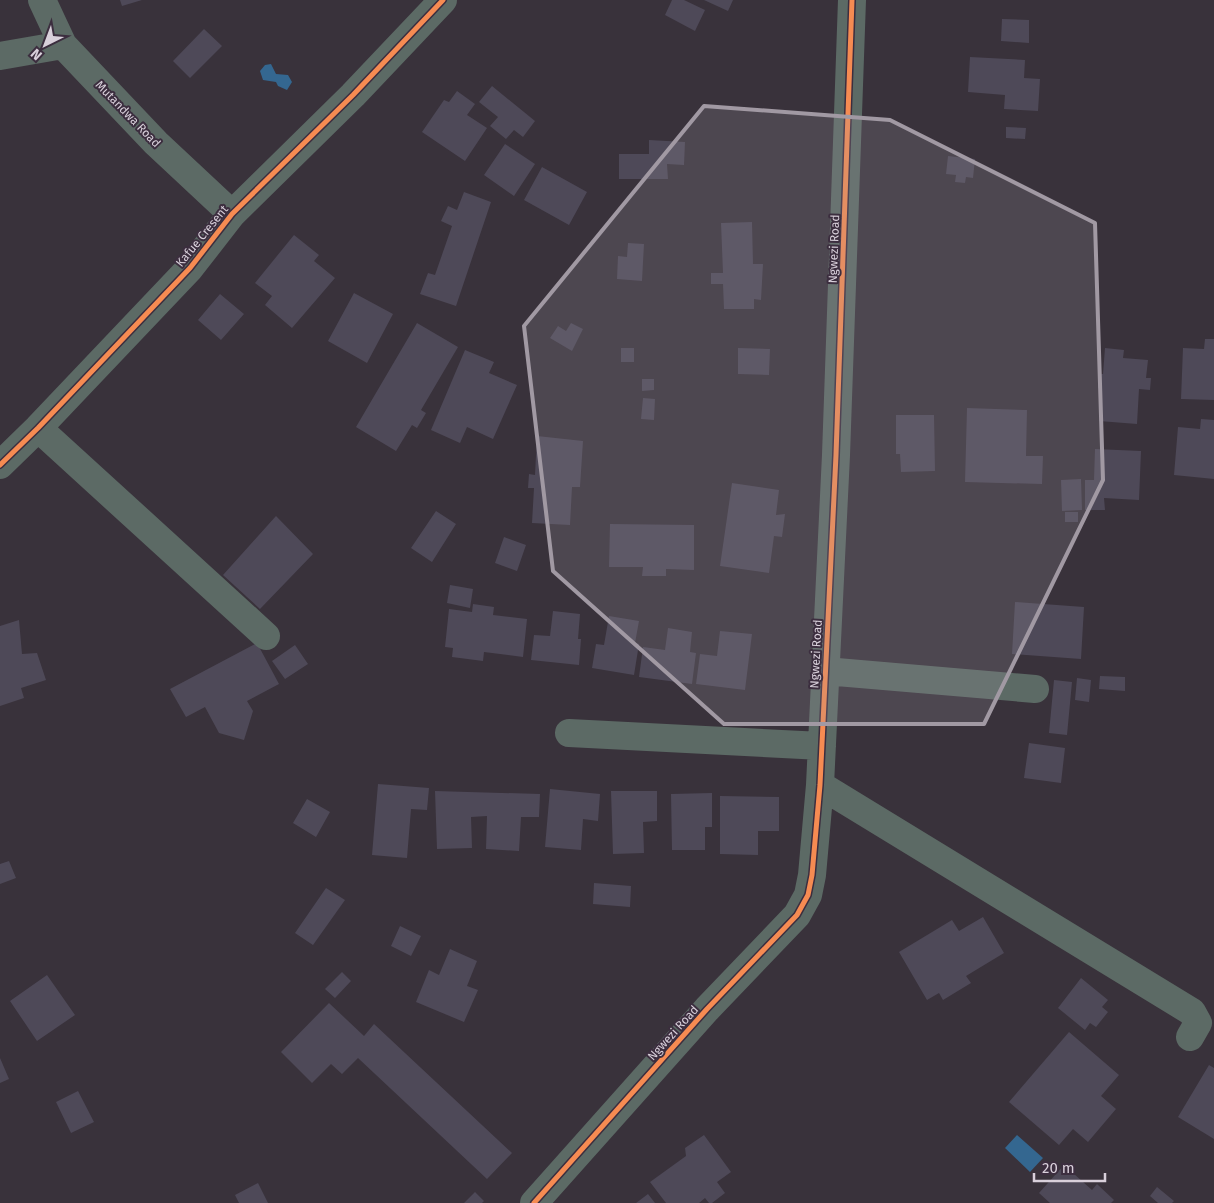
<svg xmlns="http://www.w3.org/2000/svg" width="1214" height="1203" viewBox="0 0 1214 1203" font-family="'Fira Sans',sans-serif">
<rect width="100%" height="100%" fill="#39323b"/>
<path fill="#346790" d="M271 64 276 74 288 75 292 82 287 90 278 86 276 82 263 80 260 71 265 65Z
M1017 1135 1043 1158 1030 1172 1005 1148Z"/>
<path fill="#4e4958" d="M120 0H142L122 6Z
M672 0H684L705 10 695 31 665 15Z
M704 0H733L728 11Z
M1002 19 1029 20V43L1001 41Z
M204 29 222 46 190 78 173 61Z
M970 57 1025 60 1024 78 1040 79 1038 111 1004 109 1005 95 968 92Z
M492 86 535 121 523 137 514 130 506 139 490 126 498 117 479 102Z
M457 91 475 104 467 115 487 128 465 161 422 132 444 100 449 102Z
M1006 127 1026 128 1025 139 1006 138Z
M649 140 685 142 684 165 667 164 668 179H619V154H649Z
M505 144 535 164 514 196 484 175Z
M948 156 975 159 973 178 966 177 965 183 955 182 956 175 946 174Z
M542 167 587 192 569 225 524 200Z
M464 192 491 202 456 306 420 294 428 273 435 275 452 226 441 221 448 206 457 210Z
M752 222 753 264H763L761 300 754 299V309H724L723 284H711V273H723L721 223Z
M294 235 319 255 314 261 335 278 292 328 265 305 272 296 255 283Z
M628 243 644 244 642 281 617 279 618 256 627 257Z
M354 293 393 314 367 363 328 341Z
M220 294 244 314 221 340 198 320Z
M417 323 458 347 421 410 426 413 417 428 412 425 396 451 356 427Z
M571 323 583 329 572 351 550 338 558 326 566 331Z
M1205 339H1214V400L1181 399 1183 348 1204 349Z
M621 348H634V362H621Z
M738 348 770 349 769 375 738 374Z
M1105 348 1124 350 1123 358 1148 360 1146 378H1151L1150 390 1139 389 1137 424 1099 421 1102 388H1098V374H1103Z
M465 350 494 362 489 373 517 385 493 439 467 427 460 443 431 430Z
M642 379H654V390L642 391Z
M643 398 655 399 654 420 641 419Z
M967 408 1027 410 1026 456H1043L1042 484 965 482Z
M896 415H934L935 471 901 472 900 454H896Z
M1201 419 1214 420V479L1174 475 1178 427 1200 429Z
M537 436 583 441 580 487H572L570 525 532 523 534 488H528L529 474 535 475Z
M1095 449 1141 451 1139 500 1104 498 1105 510H1085V480H1094Z
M1081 479 1082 510 1062 511 1061 480Z
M732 483 779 490 776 515 785 514 782 537 774 536 769 573 720 566Z
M436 511 456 524 432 562 411 548Z
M1065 512H1078V522H1065Z
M276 516 313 554 260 609 223 575Z
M610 524 694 525V570L666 569V576H642L643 567H609Z
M504 537 526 545 517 571 495 563Z
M450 585 473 589 470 608 447 603Z
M1015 602 1084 607 1081 659 1012 654Z
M473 604 494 607 493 615 527 619 523 657 484 652 483 661 452 657 453 648 445 647 449 609 472 612Z
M553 611 580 614 578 639H581L579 665 531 660 534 635 550 636Z
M609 616 639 621 635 643 639 644 634 675 592 668 596 644 604 645Z
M19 620 22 654 37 653 46 680 21 688 24 698 0 706V626Z
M668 628 692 632 690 652 696 653 692 684 639 677 643 647 665 650Z
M720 631 752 634 745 690 696 684 700 654 717 656Z
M257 643 279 684 247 701 253 711 244 740 219 733 205 707 186 717 170 689Z
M295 645 308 664 285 679 272 661Z
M1100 676 1125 677V691L1099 689Z
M1077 678 1091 680 1089 702 1075 700Z
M1054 680 1072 682 1067 735 1049 733Z
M1029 743 1065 748 1061 783 1024 778Z
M378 784 429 788 427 810 411 809 407 858 372 855Z
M550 789 600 794 598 821 583 819 581 850 545 847Z
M435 791 540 794 539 817H521L519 851 486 849 487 816 471 817 472 848 437 849Z
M611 791H657V821L643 822 644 853 613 854Z
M712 793V827H705V850H672L671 794Z
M720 796 779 797V831H758V855L720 854Z
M307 799 330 812 316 837 293 823Z
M9 861 16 878 0 884V864Z
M594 883 631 886 630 907 593 904Z
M326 888 345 900 313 945 295 933Z
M983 917 1004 953 966 976 971 983 943 1000 939 993 927 1000 899 952 952 920 959 931Z
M400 926 421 936 411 956 391 946Z
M450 949 477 961 467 986 478 990 464 1022 416 1002 429 970 439 975Z
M342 972 351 981 335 998 325 989Z
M47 975 75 1015 37 1041 10 1001Z
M1081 978 1108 1000 1102 1007 1108 1012 1096 1027 1090 1023 1085 1030 1058 1008Z
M329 1003 364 1036 374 1024 512 1153 487 1179 358 1058 342 1074 331 1064 312 1083 281 1052Z
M1069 1032 1119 1075 1101 1096 1116 1109 1088 1142 1073 1129 1059 1145 1009 1102Z
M0 1058 9 1079 0 1083Z
M1209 1065 1214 1068V1139L1178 1117Z
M78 1091 94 1122 71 1133 56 1102Z
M704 1135 731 1172 717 1182 725 1193 712 1203H709L705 1198 699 1203H666L650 1182 686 1156 685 1148Z
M1064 1165 1092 1190 1097 1184 1114 1200 1111 1203H1050L1039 1193Z
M258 1183 268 1203H239L235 1195Z
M1157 1187 1174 1201 1172 1203H1158L1150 1196Z
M475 1192 484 1201 482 1203H464Z
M648 1194 655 1203H636Z"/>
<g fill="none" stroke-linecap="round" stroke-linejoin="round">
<path stroke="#5c6a65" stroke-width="28" d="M42 0 63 45 156 143 232 214
M0 56 63 45
M38 428 266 636
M0 465 38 428 190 268 232 214 353 95 443 0
M825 671 1035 689
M569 733 822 746
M820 785 1192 1012 1198 1023 1190 1037
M534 1203 707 1009 797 915 808 895 812 875 820 785 836 455 852 0"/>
<g stroke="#3c2e3f" stroke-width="8">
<path id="cycleway" d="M0 465 38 428 190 268 232 214 353 95 443 0
M534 1203 707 1009 797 915 808 895 812 875 820 785 836 455 852 0"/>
</g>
<use href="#cycleway" stroke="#f68b52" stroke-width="5"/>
</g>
<path fill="#a199a3" fill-opacity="0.2" stroke="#a199a3" stroke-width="4" stroke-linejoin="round" d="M704 106 890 120 1095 223 1103 480 984 724H724L553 571 524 326Z"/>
<g text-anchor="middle" stroke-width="4" stroke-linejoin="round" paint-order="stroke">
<g font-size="12" fill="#d9d0db" stroke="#3c2e3f">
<text transform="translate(128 114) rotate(46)" y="4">Mutandwa Road</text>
<text transform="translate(202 236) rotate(-51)" y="4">Kafue Cresent</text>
<text transform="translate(834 249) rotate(-88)" y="4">Ngwezi Road</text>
<text transform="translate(816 654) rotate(-87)" y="4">Ngwezi Road</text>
<text transform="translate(673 1033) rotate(-48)" y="4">Ngwezi Road</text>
</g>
</g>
<g transform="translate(45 45) rotate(222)" stroke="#3c2e3f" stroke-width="4" paint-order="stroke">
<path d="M0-4L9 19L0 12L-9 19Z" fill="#d9d0db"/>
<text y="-8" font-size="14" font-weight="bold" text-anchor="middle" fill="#d9d0db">N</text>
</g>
<path d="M1034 1173v8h71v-8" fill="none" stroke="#d9d0db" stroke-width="2.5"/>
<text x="1042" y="1173" font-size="15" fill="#d9d0db" stroke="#3c2e3f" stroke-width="4" paint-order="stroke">20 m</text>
</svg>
